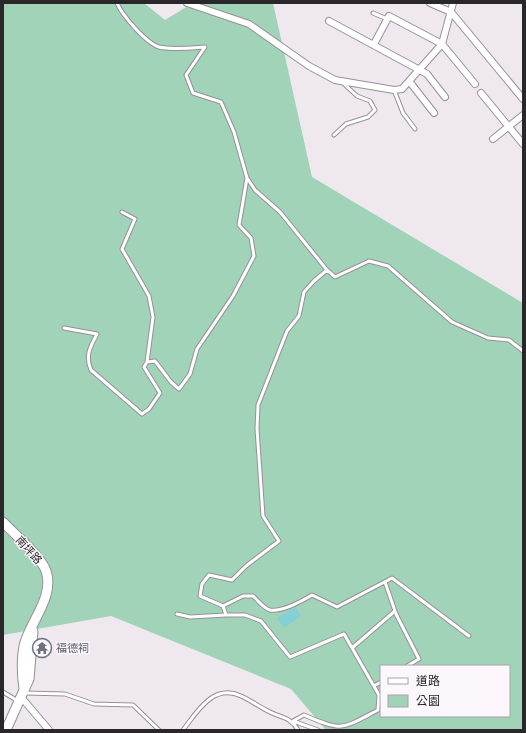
<svg xmlns="http://www.w3.org/2000/svg" width="526" height="733" viewBox="0 0 526 733" font-family="Manrope,'Noto Sans TC',sans-serif">
<rect width="100%" height="100%" fill="#efe9ef"/>
<path fill="#a0d3b7" fill-rule="evenodd" d="M3 3H144L165 20 193 3H273L312 177 523 303V730H326L291 689 111 616 3 635ZM381 666H509V716H381Z"/>
<path fill="#84d0d7" d="M295 607 301 616 284 628 277 618Z"/>
<g fill="none" stroke-linecap="round" stroke-linejoin="round">
<g stroke="#979197" stroke-width="5">
<path id="lane" d="M117 3C122 15 146 43 159 47 171 50 192 48 205 47L186 75 193 93 221 102 234 132 247 178 255 190 280 212 327 270 314 281 304 292 299 316 287 331 258 405 257 429 263 516 279 541 246 566 232 580 209 575 202 584 200 596 223 606 226 615H245L261 621 290 657 344 634 379 695 378 710C341 729 344 732 304 715L293 721
M373 13 387 19
M394 90 403 113 415 129
M334 135 346 124 368 117 375 110 370 101 357 96 343 83
M122 212 135 219 122 249 149 296 153 317 147 362
M327 270 335 277 369 261 388 266 452 322 488 338 509 340 523 351
M64 328 97 334C90 347 85 356 91 370L142 414 149 409 160 393 144 367 147 362 155 361 171 382 179 389 190 374 197 349 233 296 254 256 251 238 239 225 247 178
M385 582 396 614 419 659 407 666
M223 606 243 596H253C258 600 263 608 270 610 282 612 302 601 312 595L337 607 392 578 469 636
M177 614 190 617 226 615
M352 648 395 611
M374 686 381 682
M3 692 18 701
M25 693 65 694 94 704 133 705 159 730
M293 721 318 730
M183 730C197 712 213 683 241 696 250 700 258 706 268 711 280 718 290 716 298 730"/>
</g>
<g stroke="#979197" stroke-width="8">
<path id="street" d="M187 3 249 24 309 66 335 80 394 90 402 89 442 44 453 3
M430 3 451 12 523 99
M329 21 427 74 445 97
M374 44 389 16 442 44 475 84
M409 81 434 113
M481 93 523 144
M493 139 523 115
M21 697 49 730"/>
</g>
<g stroke="#979197" stroke-width="11">
<path id="secondary" d="M3 522C15 535 40 555 46 571 55 597 29 623 24 646 21 661 22 675 24 689
M6 730 29 679 33 631"/>
</g>
<use href="#lane" stroke="#fff" stroke-width="3"/>
<use href="#street" stroke="#fff" stroke-width="6"/>
<use href="#secondary" stroke="#fff" stroke-width="9"/>
</g>
<defs>
<g id="temple-ring" transform="scale(1)"><circle r="9.5" fill="#fcf6fd" stroke="#6b7280" stroke-width="1.5"/><path d="M0-6L5-2H3V0L6.5 2.5H4V6H1.5V3h-3V6H-4V2.5H-6.5L-3 0V-2H-5Z" fill="#6b7280"/></g>
</defs>
<g fill-rule="evenodd">
<use href="#temple-ring" x="42" y="648"/>
</g>
<g text-anchor="middle" stroke-width="3" stroke-linejoin="round" paint-order="stroke">
<g font-size="11" fill="#29272a" stroke="#fcf6fd">
<text transform="translate(29 550) rotate(48)" y="4">南坪路</text>
</g>
<g font-size="11" fill="#5b616d" stroke="#fcf6fd" text-anchor="start">
<text x="56" y="652">福德祠</text>
</g>
</g>
<rect width="526" height="733" fill="none" stroke="#29272a" stroke-width="8"/>
<rect x="380" y="665" width="130" height="52" fill="#fcf6fd" stroke="#a8a3a9"/>
<rect x="388" y="678" width="20" height="6" fill="#ffffff" stroke="#a8a3a9"/>
<text x="416" y="685" font-size="12" fill="#29272a">道路</text>
<rect x="388" y="695" width="20" height="12" fill="#a0d3b7" stroke="#a8a3a9"/>
<text x="416" y="705" font-size="12" fill="#29272a">公園</text>
</svg>
